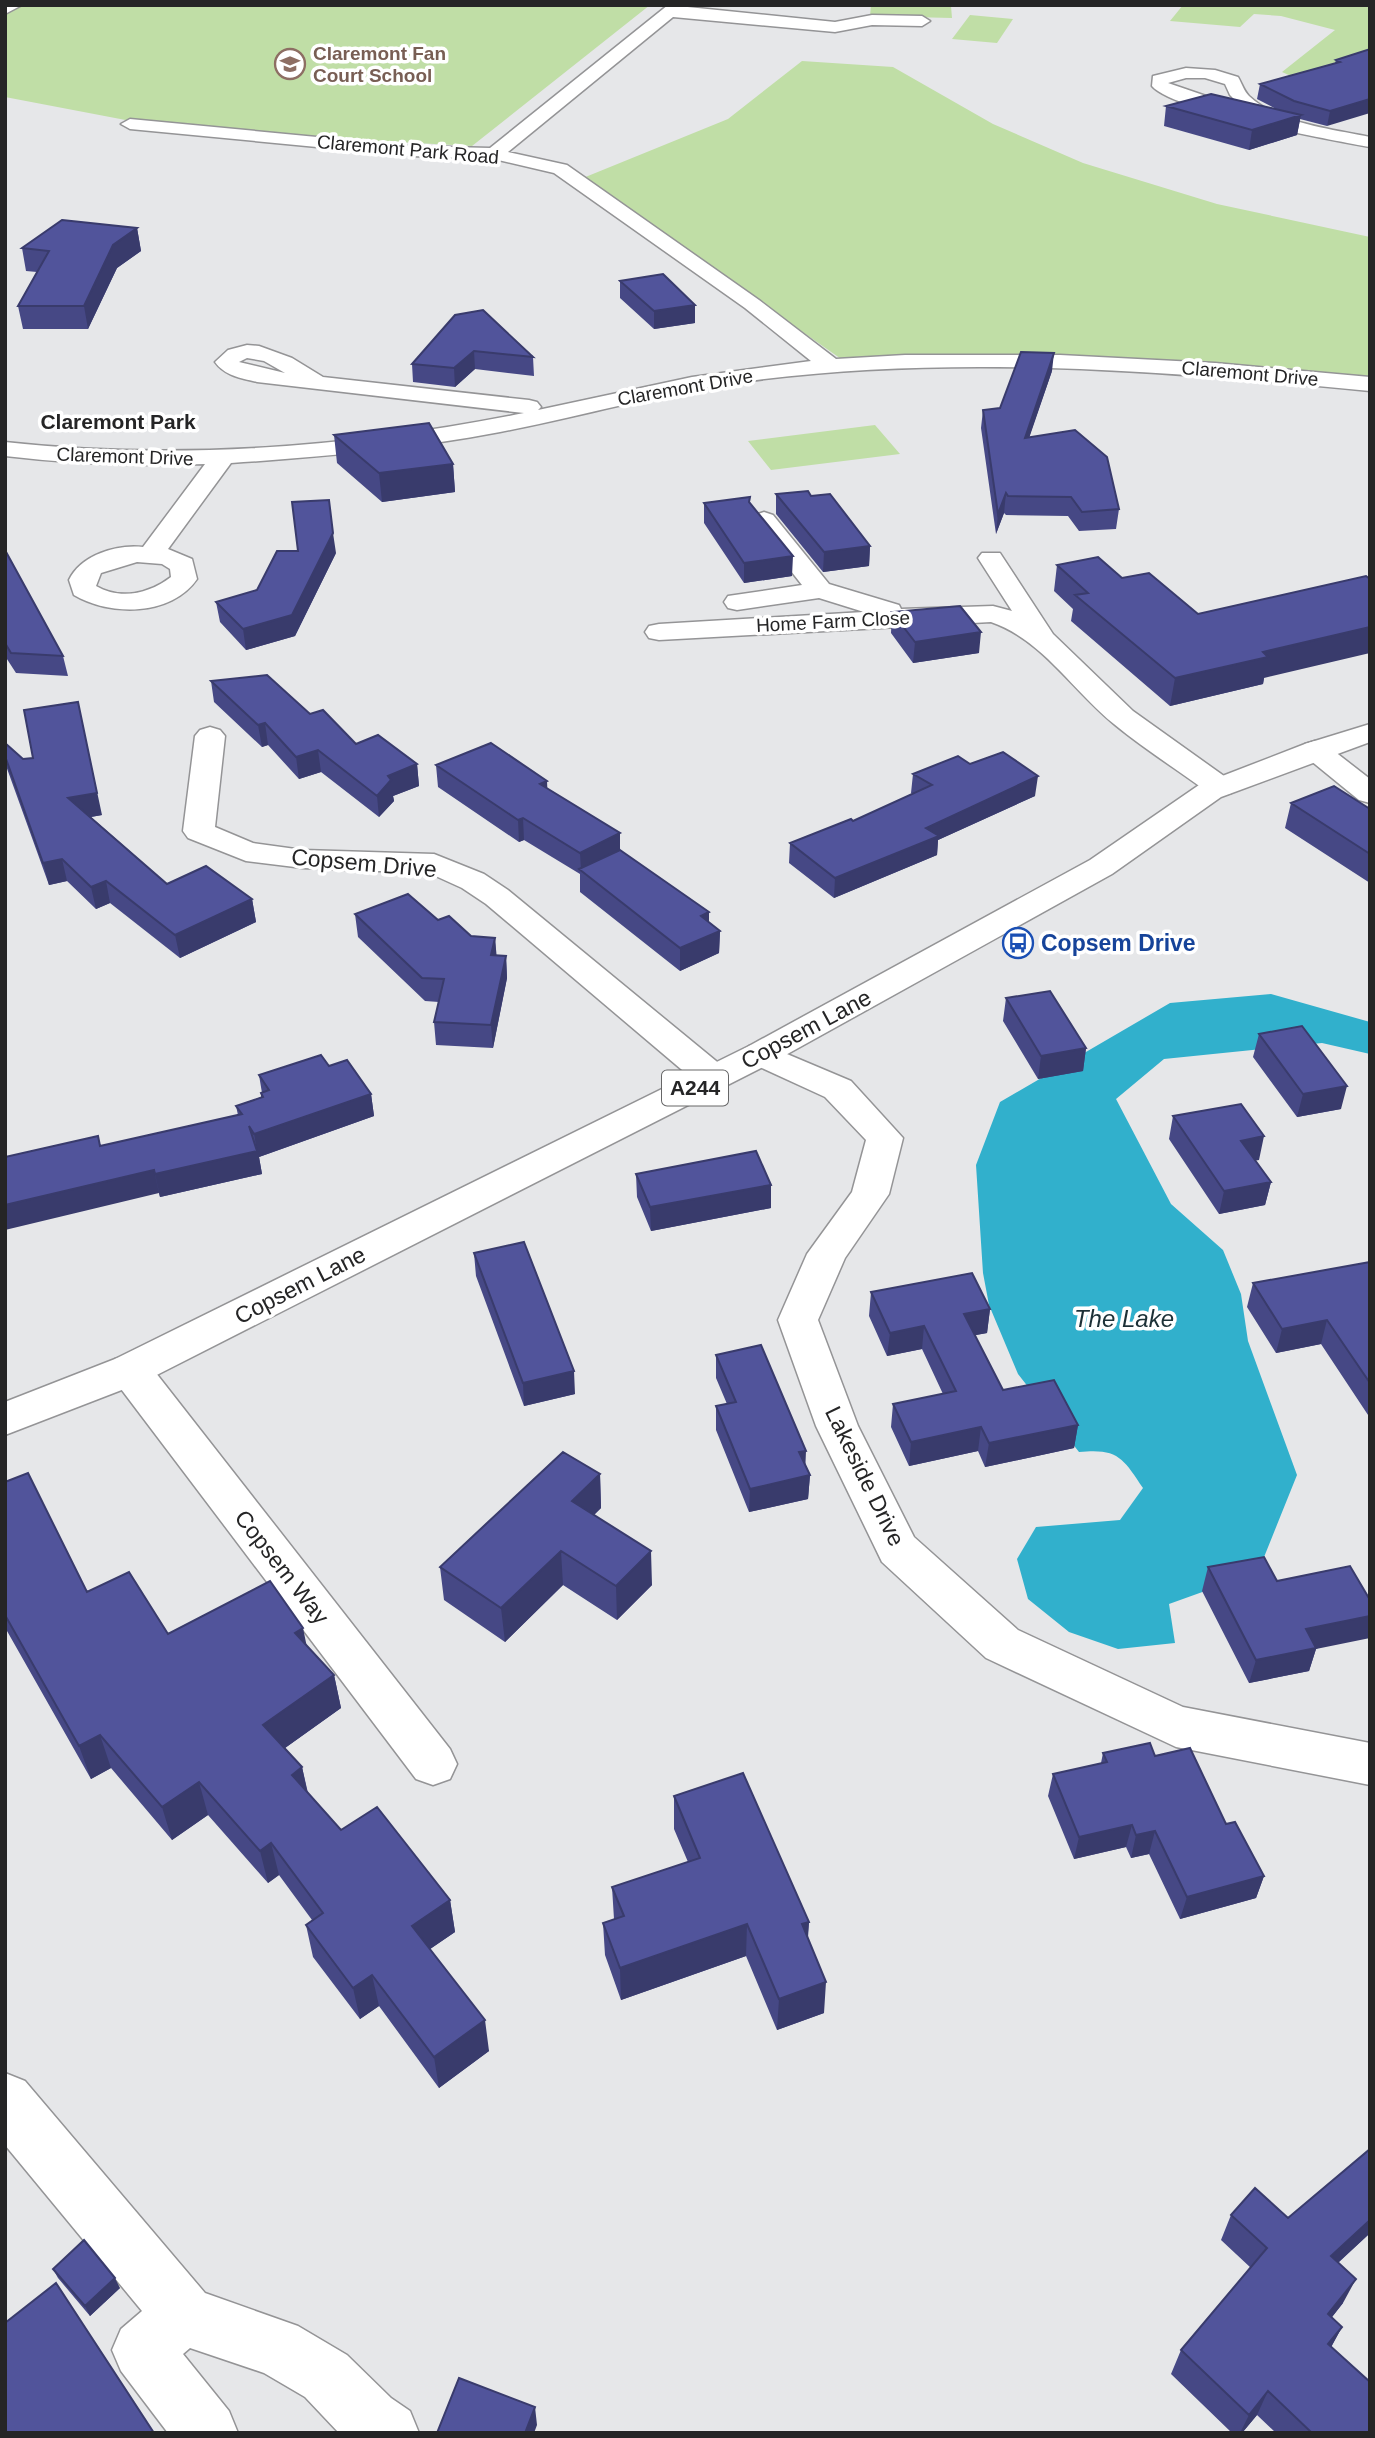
<svg xmlns="http://www.w3.org/2000/svg" width="1375" height="2438" viewBox="0 0 1375 2438" font-family="Helvetica,sans-serif">
<rect width="100%" height="100%" fill="#e6e7e9"/>
<path fill="#c0dea6" d="M5 5H650L472 146 303 137 136 122 5 97Z
M871 5 951 6 952 18 870 16Z
M1183 5H1370V63L1291 76 1282 72 1335 30 1281 16 1254 14 1240 27 1170 21Z
M970 15 1013 19 997 43 952 39Z
M802 61 893 67 993 124 1083 163 1217 204 1370 237V379L1209 365 844 361 583 178 728 119Z
M875 425 900 454 771 470 748 441Z"/>
<path fill="#31b0cc" d="M1271 994 1370 1022V1054L1322 1043 1164 1059 1116 1099 1171 1204 1223 1250 1241 1294 1248 1341 1297 1475 1258 1572 1169 1604 1175 1643 1118 1649 1069 1632 1028 1599 1017 1559 1036 1527 1120 1520 1143 1488C1123 1458 1118 1448 1079 1452L1018 1374 989 1305 983 1273 976 1165 1000 1102 1170 1003Z"/>
<g fill="none" stroke-linecap="round" stroke-linejoin="round">
<g stroke="#949496" stroke-width="3">
<path id="minor" d="M5 5H22L5 14Z
M668 5 835 22 872 15 922 16 930 21 922 26 872 25 835 32 673 17 508 152 567 165 759 300 836 359 905 355H1060L1215 363 1370 377V391C1164 371 955 354 749 381 665 392 583 416 500 432 412 449 321 457 231 463L168 549 192 559 197 579C171 617 109 616 74 595L69 580C81 555 117 544 143 547L205 464C138 467 73 464 5 456V442C175 461 356 447 524 413L257 382C241 378 225 376 215 362L228 350 247 345 259 346 292 358 323 377 529 400 537 402 541 407 538 410 692 377 811 361 745 308 554 173 494 159 411 156 130 129 121 124 130 119 411 146 490 148ZM247 358 264 361 285 373 239 362ZM137 562 162 564 170 569 171 577C149 594 120 600 96 586L101 573Z
M1186 68 1215 70 1238 77C1242 84 1244 91 1249 96 1279 124 1332 129 1370 137V147C1331 140 1173 111 1152 86L1153 76ZM1186 78H1205L1225 84 1230 95 1244 109 1168 83Z
M764 512 773 515 829 584 899 605 901 609 993 606 1012 611 978 558 982 553H1000L1053 634 1133 711 1231 781 1235 787 1231 793 1220 796 1209 793C1178 770 1144 749 1114 724 1072 690 1043 640 991 622L659 640 649 638 645 632 649 626 659 624 864 612 819 598 737 610 728 608 724 602 728 596 802 585 751 520 755 515Z
M210 727 220 730 225 736 215 827 253 843 303 850 434 854 484 874 508 890 727 1070 732 1078 727 1086 714 1089 701 1086 486 904 462 888 429 873 303 868 246 861 188 838 183 831 195 736 200 730Z
M1315 741 1325 744 1370 779V803L1359 800 1305 756 1300 750 1305 744Z
M761 1043 851 1081 903 1138 889 1194 845 1258 818 1320 858 1426 914 1537 1018 1630 1183 1707 1370 1743V1785L1176 1747 986 1658 882 1562 816 1426 778 1320 807 1254 852 1192 866 1140 825 1097 749 1062 743 1054 749 1046Z
M130 1355 145 1359 450 1749 457 1764 450 1779 433 1785 416 1779 115 1381 109 1370 115 1359Z
M5 2073 25 2081 205 2293 298 2326 347 2355 391 2398 410 2411 419 2433H339L305 2397 264 2373 190 2348 183 2354 229 2411 238 2433H168L121 2371 112 2350 121 2329 142 2311 5 2145Z"/>
</g>
<g stroke="#949496" stroke-width="3">
<path id="major" d="M1370 724V742L1221 797 1112 874 773 1062 145 1381 5 1435V1402L115 1359 749 1046 1090 860 1199 785 1305 744Z"/>
</g>
<use href="#minor" fill="#fff" fill-rule="evenodd"/>
<use href="#major" fill="#fff" fill-rule="evenodd"/>
</g>
<path fill="#464885" d="M1370 49 1327 126 1300 119 1297 135 1249 150 1164 126 1166 106 1278 110 1257 99 1260 84 1335 63 1336 60Z
M137 228 141 251 117 268 88 329H23L18 306 37 272 26 271 22 248Z
M620 281 695 305V323L654 329 620 298Z
M455 315 533 357 534 376 475 369 455 387 413 382 412 364Z
M1052 371 1029 437 1119 509 1116 529 1079 531 1068 516 1006 515 1004 513 996 534 981 428 983 410 1000 408Z
M334 435 453 464 455 492 382 502 337 463Z
M776 494 811 496 870 546 869 566 823 572 776 514Z
M750 497V503L792 576 744 583 704 523V503Z
M5 550 63 656 68 676 16 673 5 656Z
M336 553 295 636 246 650 220 622 216 602 257 590Z
M1057 565 1122 578 1264 678 1263 684 1170 706 1071 621 1073 609 1054 591Z
M892 612 979 653 913 663 891 633Z
M211 681 310 714 356 744 417 764 419 786 393 796 394 801 379 817 321 772 299 779 268 745 262 747 214 702Z
M5 743 23 759 102 815 91 817 167 884 252 899 256 922 180 958 110 903 96 909 67 881 49 885 5 763Z
M970 764 1035 796 938 840 937 855 834 898 789 863 790 843 853 821 913 794 911 793 913 774Z
M436 765 547 781V788L620 850 709 912V922L720 931 719 953 680 971 580 892V874L524 840 519 842 438 787Z
M1291 803 1370 809V883L1285 828Z
M355 914 438 920 471 936 495 938 496 955 506 956 507 978 493 1048 436 1045 434 1022 439 1002 425 1001 358 937Z
M1006 998 1086 1048 1083 1071 1038 1079 1003 1021Z
M1259 1034 1341 1109 1297 1117 1253 1057Z
M329 1066 371 1094 374 1116 259 1157 262 1174 160 1197 159 1193 100 1146 238 1115 236 1106 261 1097V1093H262L259 1075Z
M1173 1116 1259 1160H1255L1271 1182 1265 1205 1219 1214 1169 1139Z
M636 1174 771 1208 651 1231 637 1197Z
M474 1253 575 1394 524 1406 476 1276Z
M1370 1262V1418L1321 1344 1276 1353 1247 1307 1253 1283Z
M871 1292 990 1309 987 1333 975 1335 1003 1390 1078 1425 1074 1448 985 1467 978 1451 909 1466 891 1427 893 1404 943 1394 922 1349 887 1356 869 1316Z
M716 1355 806 1466 810 1475 808 1499 749 1512 716 1430V1406L727 1404 716 1378Z
M600 1474 601 1508 594 1515 652 1585 617 1620 563 1585 505 1642 444 1600 440 1567Z
M5 1482 87 1592 168 1634 306 1645 334 1675 341 1708 285 1748 302 1767 308 1793 341 1830 450 1900 455 1932 430 1949 489 2051 439 2088 379 2006 360 2019 313 1957 306 1925 312 1920 279 1875 268 1883 208 1815 172 1840 111 1768 91 1779 7 1631 5 1632Z
M1208 1567 1277 1581 1316 1649 1309 1671 1249 1683 1202 1591Z
M1103 1753 1155 1756 1226 1824 1264 1876 1256 1898 1180 1919 1149 1854 1131 1858 1126 1847 1074 1859 1048 1796 1053 1774 1101 1763Z
M674 1796 809 1922 808 1938 824 2013 777 2030 746 1956 621 2000 605 1955 603 1923 614 1919 612 1887 688 1862 674 1829Z
M1370 2149V2237L1368 2235 1338 2263 1343 2303 1331 2318 1342 2327 1331 2347 1370 2433H1276L1257 2415 1242 2433H1232L1171 2374 1181 2350 1251 2268 1221 2240 1231 2215 1288 2218Z
M53 2269 120 2288 90 2316 58 2278Z"/>
<path fill="#393b6c" d="M1370 99V113L1327 126 1330 111Z
M1301 115 1297 135 1249 150 1252 130Z
M137 228 141 251 117 268 88 329 84 306 113 245Z
M695 305V323L654 329V311Z
M474 351 475 369 455 387 454 368Z
M1054 353 1052 371 1023 456 1025 438Z
M453 464 455 492 382 502 379 473Z
M1006 493 1004 513 996 534 998 514Z
M333 533 336 553 295 636 246 650 243 629Z
M870 546 869 566 823 572 824 552Z
M793 556 792 576 744 583V563Z
M1370 627V653L1264 678 1263 684 1170 706 1175 678 1263 652Z
M981 632 979 653 913 663 915 642Z
M78 702 102 815 73 820 68 798Z
M265 723 268 745 262 747 258 725Z
M318 750 321 772 299 779 296 757Z
M417 764 419 786 393 796 394 801 379 817 377 796 388 776Z
M1038 776 1035 796 938 840 937 855 834 898 835 878 926 828Z
M547 781 548 803 540 784Z
M523 818 524 840 519 842 518 820Z
M620 833V855L581 870 580 853Z
M62 859 67 881 49 885 43 863Z
M106 881 110 903 96 909 91 887Z
M252 899 256 922 180 958 175 935Z
M709 912V935L701 916Z
M720 931 719 953 680 971V948Z
M495 938 497 960 491 955Z
M506 956 507 978 493 1048 491 1025Z
M1086 1048 1083 1071 1038 1079 1041 1056Z
M1347 1086 1341 1109 1297 1117 1303 1094Z
M371 1094 374 1116 259 1157 262 1174 160 1197 155 1174 257 1151 254 1134Z
M1264 1136 1259 1160 1235 1164 1241 1141Z
M154 1170 159 1193 5 1230V1205Z
M1271 1182 1265 1205 1219 1214 1224 1191Z
M771 1185V1208L651 1231 650 1207Z
M990 1309 987 1333 961 1338 964 1314Z
M1327 1320 1321 1344 1276 1353 1282 1329Z
M924 1326 922 1349 887 1356 890 1333Z
M574 1371 575 1394 524 1406 523 1383Z
M1078 1425 1074 1448 985 1467 989 1443Z
M981 1427 978 1451 909 1466 911 1442Z
M806 1451 805 1474 799 1452Z
M600 1474 601 1508 573 1535 572 1501Z
M810 1475 808 1499 749 1512 750 1489Z
M561 1551 563 1585 505 1642 501 1608Z
M651 1551 652 1585 617 1620 616 1586Z
M1370 1616V1638L1316 1649 1309 1671 1249 1683 1256 1660 1306 1629Z
M303 1628 310 1662 295 1633Z
M334 1675 341 1708 271 1758 263 1725Z
M100 1735 111 1768 91 1779 79 1746Z
M302 1767 309 1800 292 1775Z
M199 1782 208 1815 172 1840 162 1807Z
M1132 1825 1126 1847 1074 1859 1079 1837Z
M1155 1831 1149 1854 1131 1858 1136 1835Z
M271 1843 279 1875 268 1883 260 1851Z
M1264 1876 1256 1898 1180 1919 1187 1897Z
M450 1900 455 1932 417 1958 412 1926Z
M809 1922 806 1953 802 1924Z
M747 1924 746 1956 621 2000 620 1968Z
M372 1975 379 2006 360 2019 353 1988Z
M826 1982 824 2013 777 2030 779 1999Z
M485 2020 489 2051 439 2088 434 2057Z
M1370 2220V2231L1368 2235 1318 2281 1331 2256Z
M115 2278 120 2288 90 2316 85 2306Z
M1356 2279 1343 2303 1315 2339 1328 2314Z
M1342 2327 1329 2351 1328 2344Z
M1268 2391 1257 2415 1242 2433H1240L1249 2415Z
M535 2407 537 2425 534 2433H525Z"/>
<path fill="#51549b" stroke="#393b6c" stroke-width="2" d="M1370 49V99L1330 111 1294 101 1260 84 1340 62 1336 60Z
M1211 94 1301 115 1252 130 1166 106Z
M62 220 137 228 113 245 84 306H18L49 251 22 248Z
M663 274 695 305 654 311 620 281Z
M483 310 533 357 474 351 454 368 412 364 455 315Z
M1021 352 1054 353 1025 438 1075 430 1107 457 1119 509 1082 512 1071 497 1008 496 1006 493 998 514 983 410 1000 408Z
M429 423 453 464 379 473 334 435Z
M808 491 811 496 830 494 870 546 824 552 776 494Z
M750 497 749 502 793 556 744 563 704 503Z
M329 500 333 533 292 615 243 629 216 602 257 590 277 551H298L292 502Z
M5 550 63 656 11 653 5 643Z
M1098 557 1122 578 1149 573 1198 614 1366 576 1370 579V627L1263 652 1268 657 1175 678 1075 595 1088 593 1057 565Z
M960 606 981 632 915 642 892 612Z
M267 675 310 714 323 710 356 744 378 735 417 764 388 776 391 780 377 796 318 750 296 757 265 723 258 725 211 681Z
M78 702 97 793 68 798 167 884 206 866 252 899 175 935 106 881 91 887 62 859 43 863 5 756V743L23 759 33 758 24 710Z
M491 743 547 781 540 784 620 833 580 853 523 818 518 820 436 765Z
M1003 752 1038 776 926 828 939 836 835 878 790 843 851 819 853 821 932 785 913 774 958 756 970 764Z
M1334 786 1370 809V854L1291 803Z
M620 850 709 912 701 916 720 931 680 948 579 869Z
M408 894 438 920 449 916 471 936 495 938 491 955 506 956 491 1025 434 1022 444 979 422 978 355 914Z
M1050 991 1086 1048 1041 1056 1006 998Z
M1302 1026 1347 1086 1303 1094 1259 1034Z
M321 1055 329 1066 347 1060 371 1094 254 1134 249 1126 257 1151 155 1174 154 1170 5 1205V1157L98 1136 100 1146 242 1114 236 1106 263 1097 261 1093 269 1090 259 1075Z
M1241 1104 1264 1136 1241 1141 1271 1182 1224 1191 1173 1116Z
M756 1151 771 1185 650 1207 636 1174Z
M524 1242 574 1371 523 1383 474 1253Z
M1370 1262V1383L1327 1320 1282 1329 1253 1283Z
M972 1273 990 1309 964 1314 1003 1390 1054 1380 1078 1425 989 1443 981 1427 911 1442 893 1404 956 1391 924 1326 890 1333 871 1292Z
M761 1345 806 1451 799 1452 810 1475 750 1489 716 1406 736 1402 716 1355Z
M563 1452 600 1474 572 1501 651 1551 616 1586 561 1551 501 1608 440 1567Z
M28 1473 87 1592 129 1572 168 1634 270 1581 303 1628 295 1633 334 1675 263 1725 302 1767 292 1775 341 1830 377 1807 450 1900 412 1926 485 2020 434 2057 372 1975 353 1988 306 1925 323 1913 271 1843 260 1851 199 1782 162 1807 100 1735 79 1746 5 1615V1482Z
M1264 1557 1277 1581 1350 1566 1370 1600V1616L1306 1629 1316 1648 1256 1660 1208 1567Z
M1150 1743 1155 1756 1190 1748 1226 1824 1235 1822 1264 1876 1187 1897 1155 1831 1136 1835 1132 1825 1079 1837 1053 1774 1107 1762 1103 1753Z
M743 1773 809 1922 802 1924 826 1982 779 1999 747 1924 620 1968 603 1923 624 1916 612 1887 700 1858 674 1796Z
M1370 2149V2220L1331 2256 1356 2279 1328 2314 1342 2327 1328 2344 1370 2382V2433H1312L1268 2391 1249 2415 1181 2350 1267 2248 1231 2215 1255 2188 1288 2218Z
M84 2240 115 2278 85 2306 53 2269Z
M56 2283 154 2433H5V2323Z
M459 2378 535 2407 525 2433H437Z"/>
<defs>
<g id="school-ring" transform="scale(1.575)"><circle r="9.5" fill="#fff" stroke="#8d6e63" stroke-width="1.5"/><path d="M0-5L7-2L0 1L-7-2ZM-4 1L0 2.5L4 1V4Q0 6-4 4Z" fill="#8d6e63"/></g>
<g id="bus-ring" transform="scale(1.575)"><circle r="9.5" fill="#fff" stroke="#1a4fb4" stroke-width="1.5"/><path d="M-5-6H5V4H4V6H2V4H-2V6H-4V4H-5ZM-3.5-4V0h7V-4ZM-3.5 1.2v1.5H-2V1.2ZM2 1.2v1.5H3.5V1.2Z" fill="#1a4fb4"/></g>
</defs>
<g fill-rule="evenodd">
<use href="#school-ring" x="290" y="64"/>
<use href="#bus-ring" x="1018" y="943"/>
</g>
<g text-anchor="middle" stroke-width="7" stroke-linejoin="round" paint-order="stroke">
<g font-size="19" font-weight="bold" fill="#785e54" stroke="#fff" text-anchor="start">
<text x="313" y="60">Claremont Fan<tspan x="313" dy="22">Court School</tspan></text>
</g>
<g font-size="19" fill="#252526" stroke="#fff">
<text transform="translate(408 149) rotate(5)" y="7">Claremont Park Road</text>
<text transform="translate(1250 373) rotate(5)" y="7">Claremont Drive</text>
<text transform="translate(685 387) rotate(-10)" y="7">Claremont Drive</text>
<text transform="translate(125 456) rotate(2)" y="7">Claremont Drive</text>
<text transform="translate(833 621) rotate(-3)" y="7">Home Farm Close</text>
</g>
<g font-size="21" font-weight="bold" fill="#252526" stroke="#fff">
<text x="118" y="429">Claremont Park</text>
</g>
<rect fill="#fff" stroke="#666667" stroke-width="2" x="662" y="1070.5" width="66" height="35" rx="5"/>
<g font-size="21" font-weight="bold" fill="#252526">
<text x="695" y="1095">A244</text>
</g>
<g font-size="23" fill="#252526" stroke="#fff">
<text transform="translate(364 863) rotate(5)" y="8">Copsem Drive</text>
<text transform="translate(806 1029) rotate(-28)" y="8">Copsem Lane</text>
<text transform="translate(300 1285) rotate(-27)" y="8">Copsem Lane</text>
<text transform="translate(865 1476) rotate(64)" y="8">Lakeside Drive</text>
<text transform="translate(282 1567) rotate(52)" y="8">Copsem Way</text>
</g>
<g font-size="23" font-weight="bold" fill="#164399" stroke="#fff" text-anchor="start">
<text x="1041" y="951">Copsem Drive</text>
</g>
<g font-size="24" font-style="italic" fill="#1d3137" stroke="#fff">
<text x="1124" y="1327">The Lake</text>
</g>
</g>
<rect width="1375" height="2438" fill="none" stroke="#252526" stroke-width="14"/>
</svg>
